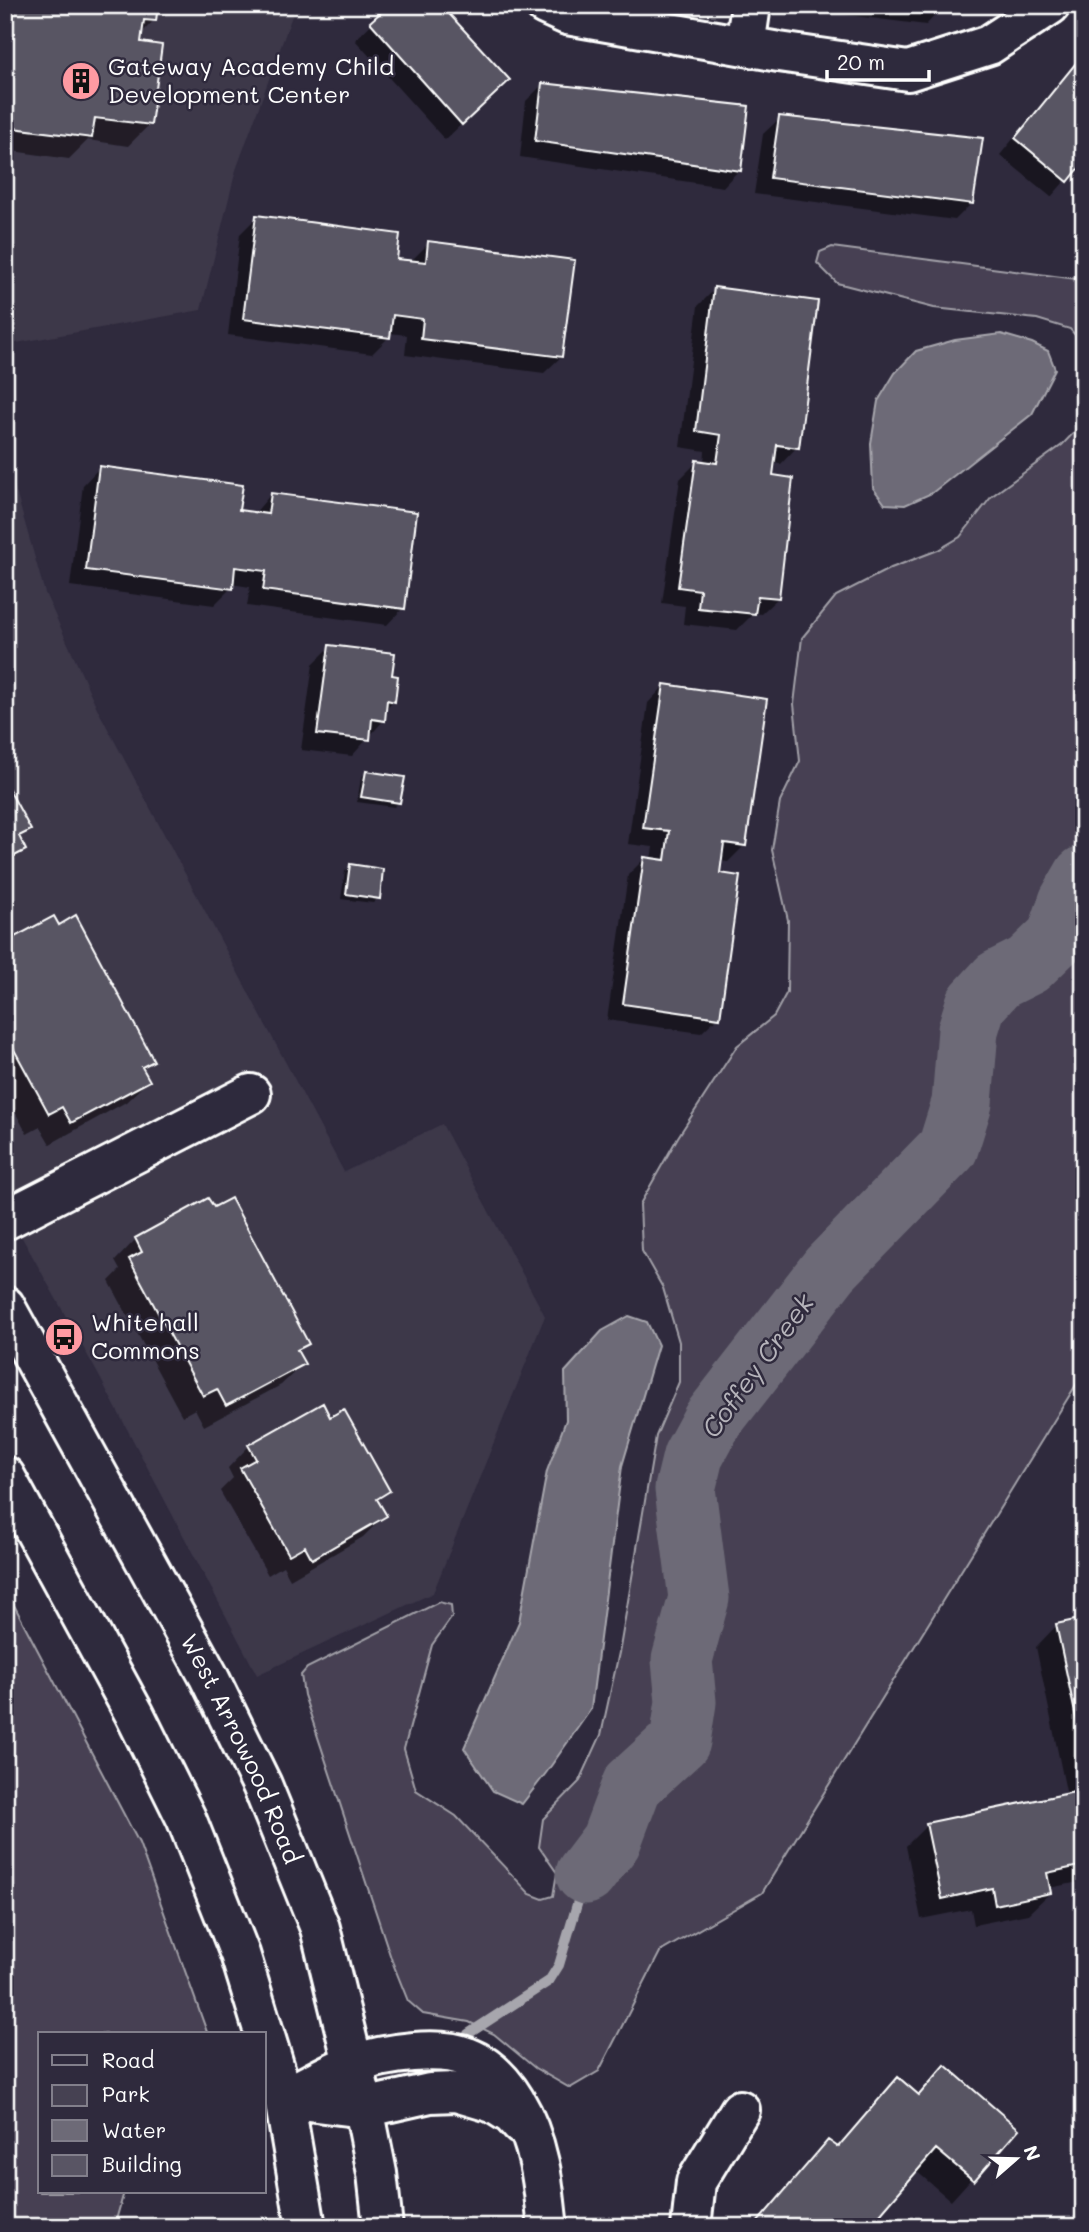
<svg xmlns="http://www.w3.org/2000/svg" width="1089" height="2232" viewBox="0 0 1089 2232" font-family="Mali,sans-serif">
<rect width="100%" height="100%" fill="#2f2a3d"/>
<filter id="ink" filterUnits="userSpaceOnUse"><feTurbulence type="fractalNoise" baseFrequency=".0143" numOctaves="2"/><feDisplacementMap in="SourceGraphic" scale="14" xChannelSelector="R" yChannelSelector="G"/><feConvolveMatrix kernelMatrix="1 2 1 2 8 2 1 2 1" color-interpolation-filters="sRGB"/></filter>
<g filter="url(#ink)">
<path fill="#3c3749" d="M5 5H296L236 170 201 310 5 345Z
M5 453 45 593 98 710 344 1172 442 1124 545 1316 433 1593 257 1675 98 1374 5 1207Z"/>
<path fill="#464152" stroke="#a2a0a8" stroke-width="2" d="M832 247 1084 280V349L1083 344 1070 329 1037 319 934 308 837 283 817 263 820 252Z
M1084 422V1372L762 1893 660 1952 599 2071 570 2088 535 2068 494 2034 469 2022 423 2014 408 2001 392 1961 304 1695 301 1675 307 1668 439 1602 451 1605 452 1617 432 1645 404 1749 416 1790 456 1816 530 1894 543 1899 553 1896 557 1873 539 1847 543 1819 580 1781 601 1735 620 1648 656 1436 679 1382V1342L663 1288 642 1251 640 1204 678 1137 737 1046 774 1016 787 992 788 920 772 850 780 802 800 761 794 704 802 638 836 596 891 568 938 550 960 537 992 496 1062 445Z
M5 1588 139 1843 207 2032 208 2034H40V2192H124L114 2227H5Z"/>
<path fill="#6d6a77" stroke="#a7a6ad" stroke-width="2" d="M1001 334 1032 343 1048 351 1055 369 1032 414 932 493 905 505 885 504 873 488 871 443 878 401 895 373 916 351 955 340Z
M629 1316 647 1322 658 1345 622 1466 591 1709 546 1773 522 1804 493 1791 464 1748 519 1622 547 1471 566 1420 565 1372 602 1331Z"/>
<path fill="#0007" d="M5 5 154 20 141 34 139 44 150 124 128 146 88 140 69 159 5 150Z
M391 5 491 96 445 140 355 40Z
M791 5H943L942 8 926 25 791 8Z
M1084 52V159L1051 197 1000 155Z
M543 84 739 170 723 187 520 157 526 101Z
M780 118 972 203 955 220 754 194 763 134Z
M257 217 395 260 412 262V260L429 243 561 357 544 373 405 355 407 335 389 333V337L372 354 228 335 240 234Z
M715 289 797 447 781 464 773 463 771 477 778 598 761 614 754 613 737 630 683 624 685 606 662 603 680 479 697 462 704 463 705 451 680 447 698 306Z
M99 468 237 511 254 514 271 494 403 608 387 625 247 606 250 587 231 584V588L214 605 70 586 83 485Z
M330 647 390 676 394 701 385 710 384 720 352 756 301 750 313 664Z
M664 686 745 845 728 862 720 861 718 1017 701 1033 607 1020 628 875 644 859 651 860 653 847 628 844 648 703Z
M366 772 399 802 394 807 357 802 361 778Z
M5 786 29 829 18 839 24 850 5 868Z
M351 866 378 898 373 903 341 899 345 871Z
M5 944 152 1060 142 1071 148 1081 126 1102 50 1144 40 1127 27 1134 5 1093Z
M136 1239 307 1343 297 1353 303 1364 281 1385 204 1426 195 1409 182 1416 109 1281 120 1270 115 1261Z
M329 1419 388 1491 376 1502 384 1516 363 1537 290 1579 283 1566 268 1575 220 1491 233 1478 228 1468 249 1446Z
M1084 1620V1881L1049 1888 1050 1893 1028 1914 974 1925 971 1909 921 1919 906 1846 927 1825 1067 1796 1036 1647 1057 1625Z
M945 2068 1016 2129 951 2201 915 2170 866 2227H753L807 2163 828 2142 836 2148 898 2080 918 2096Z"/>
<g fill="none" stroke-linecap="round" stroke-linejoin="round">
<path stroke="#a7a6ad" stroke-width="10" d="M468 2034 549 1981 559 1965 586 1874"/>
<path stroke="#6d6a77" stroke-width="61" d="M586 1874 611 1841 632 1785 680 1741 686 1702 682 1660 699 1598 685 1489 693 1456 712 1421 830 1269 948 1148 962 1103 968 1030 976 1004 998 980 1028 965 1057 937 1069 902 1084 876"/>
</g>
<path fill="#595564" stroke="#fff" stroke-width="2" d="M5 5H158L156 21 144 20 141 42 162 45 151 125 95 118 92 138 5 127Z
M389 5H441L510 80 462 125 370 22Z
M1084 53V162L1068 182 1015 138Z
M542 83 749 106 741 171 535 141Z
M779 116 983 138 973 204 770 178Z
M256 215 400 234 397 259 426 262 428 241 575 260 562 357 421 339 423 319 393 315 390 338 243 319Z
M714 287 818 301 799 448 777 445 773 475 793 478 779 598 758 596 755 614 698 608 700 590 678 587 696 460 717 463 721 435 696 431Z
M99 466 243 485 239 510 268 514 271 493 417 512 405 609 263 590 266 571 235 567 233 589 86 570Z
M329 645 395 653 392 675 398 676 395 702 387 700 385 721 372 719 370 740 317 734Z
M664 684 767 699 746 846 724 843 720 873 740 876 720 1018 623 1004 644 857 665 860 669 831 643 828Z
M366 771 405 777 400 803 361 797Z
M5 782 31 830 19 836 26 850 5 861Z
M350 864 383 869 380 899 346 894Z
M76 915 154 1061 142 1067 150 1081 71 1123 62 1107 49 1114 5 1033V942L54 916 59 925Z
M208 1198 214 1207 231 1198 309 1344 297 1350 305 1364 226 1406 217 1389 203 1396 129 1259 142 1252 135 1238Z
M323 1403 330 1417 344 1409 390 1491 377 1499 387 1516 312 1559 305 1546 289 1555 240 1468 256 1459 248 1445Z
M1084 1618V1755L1056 1624Z
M1084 1790V1865L1047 1873 1051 1893 995 1905 992 1888 942 1899 926 1823Z
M945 2065 1019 2129 974 2181 936 2149 869 2227 860 2222 856 2227H760L756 2224 828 2140 838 2147 898 2077 919 2095Z"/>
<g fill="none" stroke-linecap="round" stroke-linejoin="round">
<g stroke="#fff" stroke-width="44">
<path id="minor" d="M545 5 567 15 779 52 908 71 989 45 1050 5
M745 46 751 5
M5 1220 251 1094
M284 2098C305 2088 334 2069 356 2063 385 2054 439 2045 467 2057 508 2073 530 2122 539 2163 544 2184 545 2206 548 2227
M284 2098 364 2108 430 2093 456 2092 493 2103 512 2115 521 2125
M691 2227 696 2182 740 2110"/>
</g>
<g stroke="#fff" stroke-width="44">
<g id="major">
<path id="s1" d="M5 1306 208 1675 262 1785 320 1928 364 2108 377 2173 383 2227"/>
<path d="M5 1476 134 1713 186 1818 240 1954 284 2098 306 2227"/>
</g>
</g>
<use href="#minor" stroke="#2f2a3d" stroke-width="38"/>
<use href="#major" stroke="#2f2a3d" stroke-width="38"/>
</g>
</g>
<defs>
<g id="building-disc" transform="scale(2.0125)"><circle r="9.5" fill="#ff9aa2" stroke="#2f2a3d"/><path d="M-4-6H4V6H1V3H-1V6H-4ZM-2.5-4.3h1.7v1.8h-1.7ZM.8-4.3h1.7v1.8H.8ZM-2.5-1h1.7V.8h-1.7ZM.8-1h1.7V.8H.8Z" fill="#111"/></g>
<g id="bus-disc" transform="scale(2.0125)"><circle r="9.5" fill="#ff9aa2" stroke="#2f2a3d"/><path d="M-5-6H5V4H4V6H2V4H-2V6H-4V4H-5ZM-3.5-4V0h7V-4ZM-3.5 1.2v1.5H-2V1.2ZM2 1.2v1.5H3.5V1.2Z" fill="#111"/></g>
</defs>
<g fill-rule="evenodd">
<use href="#building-disc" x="81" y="81"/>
<use href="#bus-disc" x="64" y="1337"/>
</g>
<g text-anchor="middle" stroke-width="5" stroke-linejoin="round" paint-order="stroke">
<g font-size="24" fill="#fff" stroke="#2f2a3d" text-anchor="start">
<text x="108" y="75">Gateway Academy Child<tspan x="108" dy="28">Development Center</tspan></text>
<text x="91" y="1331">Whitehall<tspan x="91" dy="28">Commons</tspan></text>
</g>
<g font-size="24" fill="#fff" stroke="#2f2a3d">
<text dy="8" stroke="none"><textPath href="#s1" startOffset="502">West Arrowood Road</textPath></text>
</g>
<g font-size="26" font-style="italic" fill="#b6b4bb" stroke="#2f2a3d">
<text transform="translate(758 1366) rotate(-54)" y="9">Coffey Creek</text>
</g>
</g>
<rect width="1089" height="2232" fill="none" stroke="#2f2a3d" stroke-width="28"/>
<rect x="14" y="14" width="1061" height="2204" fill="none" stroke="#fff" stroke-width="2.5" filter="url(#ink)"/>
<rect x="38" y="2032" width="228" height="161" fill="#2f2a3d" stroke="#827f8b" stroke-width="2"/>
<rect x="52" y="2055" width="35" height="10" fill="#2f2a3d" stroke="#827f8b" stroke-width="2"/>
<text x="102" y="2068" font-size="21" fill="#ffffff">Road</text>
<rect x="52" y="2085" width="35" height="21" fill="#464152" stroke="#827f8b" stroke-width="2"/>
<text x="102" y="2102" font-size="21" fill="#ffffff">Park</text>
<rect x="52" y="2120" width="35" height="21" fill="#6d6a77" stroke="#827f8b" stroke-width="2"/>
<text x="102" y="2138" font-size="21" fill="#ffffff">Water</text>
<rect x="52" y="2155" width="35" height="21" fill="#595564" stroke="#827f8b" stroke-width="2"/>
<text x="102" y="2172" font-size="21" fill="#ffffff">Building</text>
<g transform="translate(1016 2159) rotate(70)" stroke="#2f2a3d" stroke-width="5" paint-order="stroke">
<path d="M0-5L12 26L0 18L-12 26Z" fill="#ffffff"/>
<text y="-10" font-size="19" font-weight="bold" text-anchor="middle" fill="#ffffff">N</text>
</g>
<path d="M827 70v10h102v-10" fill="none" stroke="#ffffff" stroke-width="3.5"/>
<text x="837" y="70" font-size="21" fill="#ffffff" stroke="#2f2a3d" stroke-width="5" paint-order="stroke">20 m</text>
</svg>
